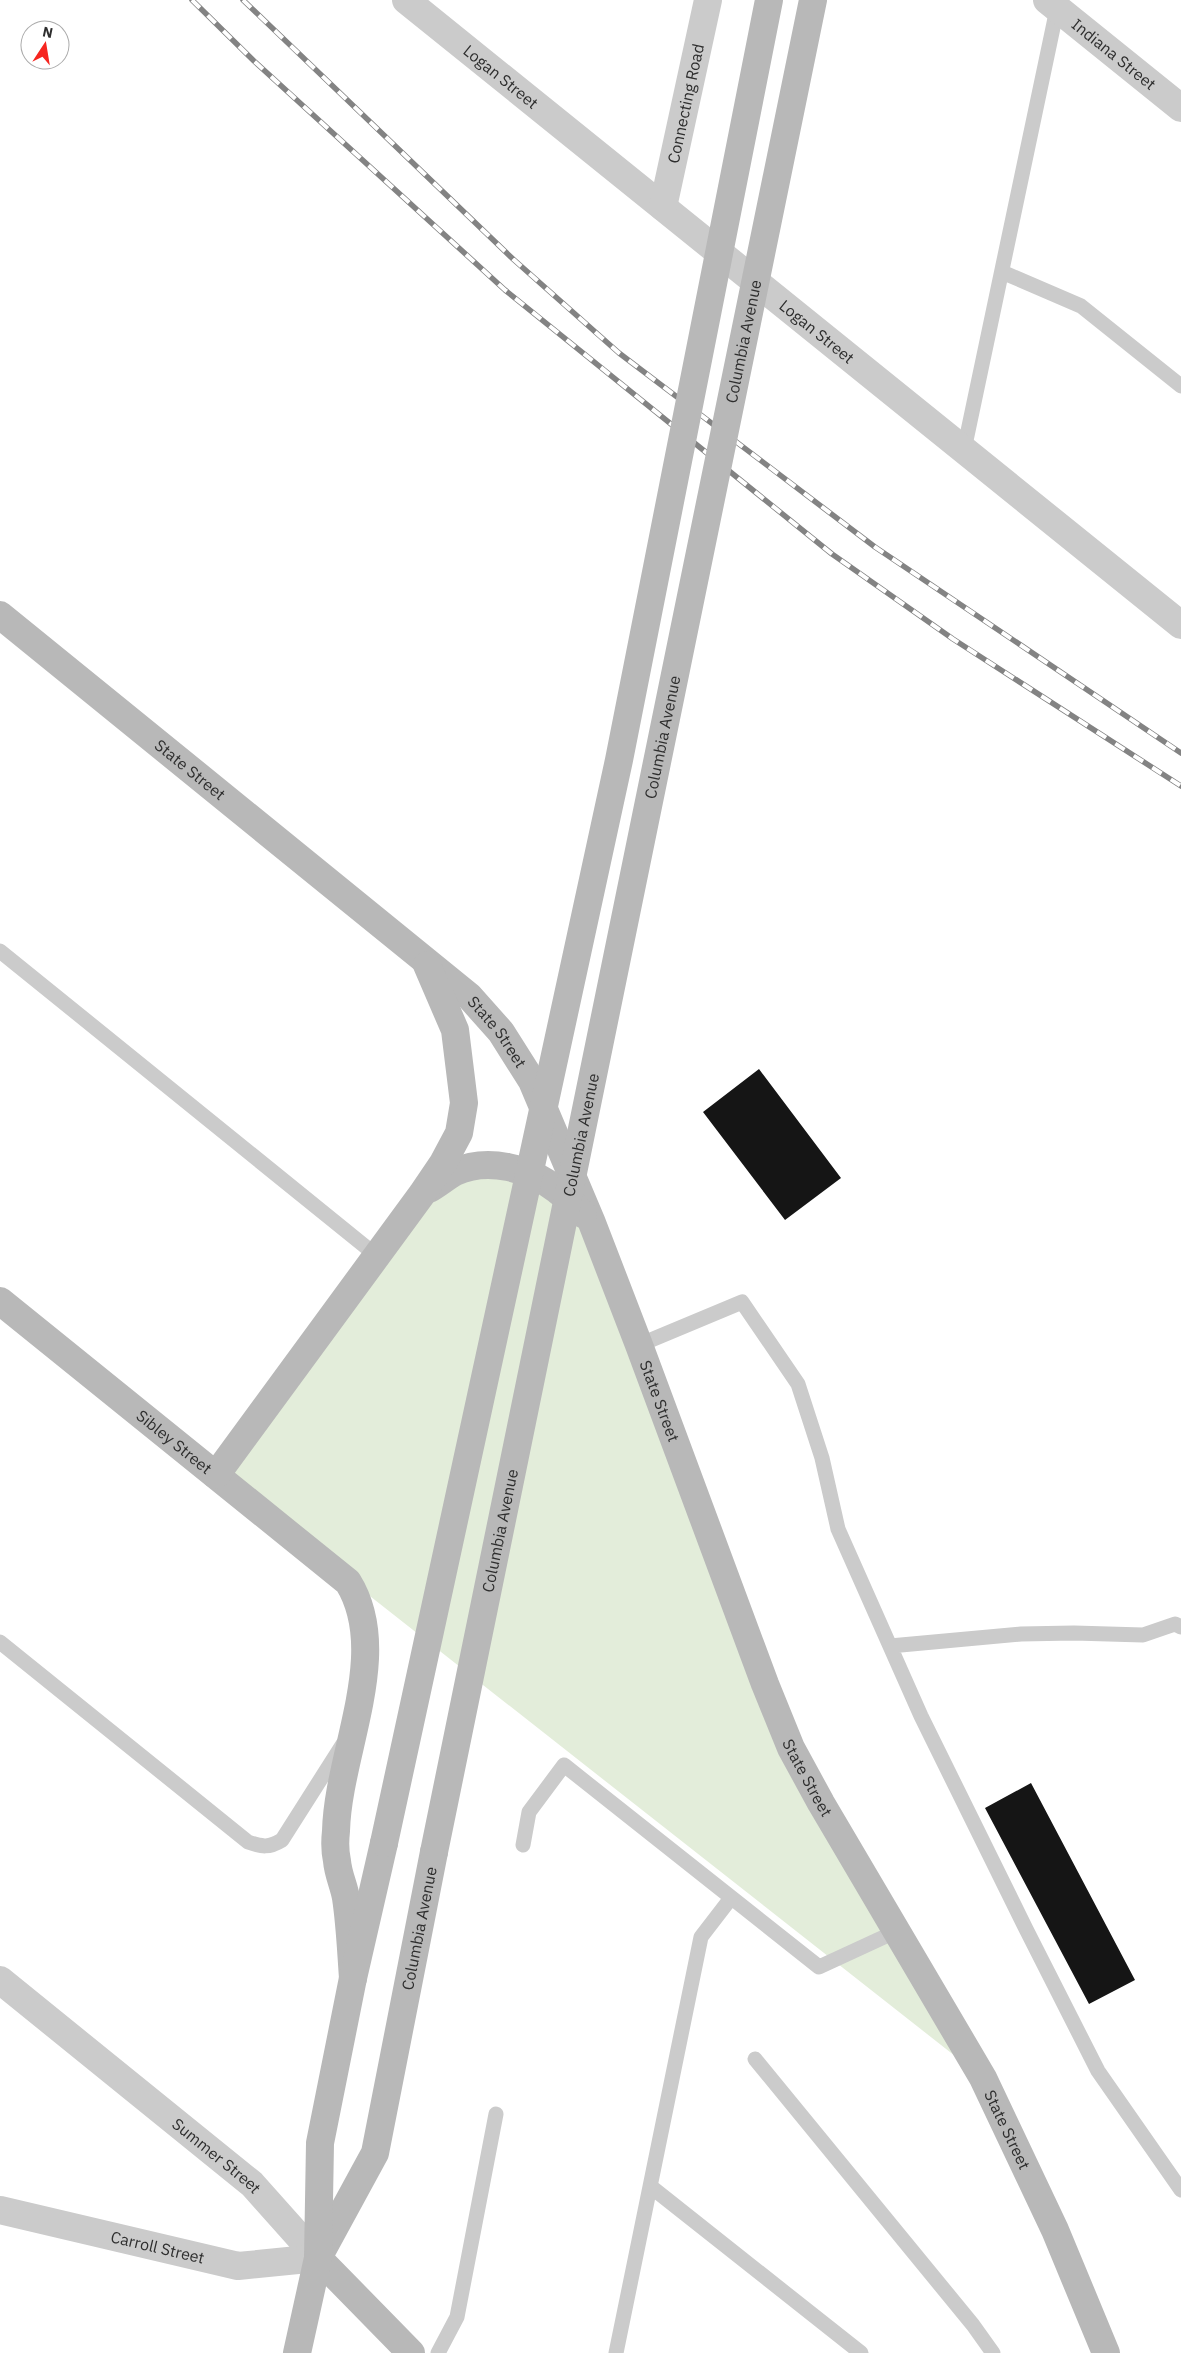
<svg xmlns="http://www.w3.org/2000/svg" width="1181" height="2353" viewBox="0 0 1181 2353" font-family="'IBM Plex Sans',sans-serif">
<rect width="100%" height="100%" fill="#fff"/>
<path fill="#e3edda" d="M506 1166 592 1223 765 1684 983 2078 216 1475 422 1194Z"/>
<path fill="#151515" d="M759 1069 841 1178 785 1220 703 1112Z
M1031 1783 1135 1980 1089 2004 985 1808Z"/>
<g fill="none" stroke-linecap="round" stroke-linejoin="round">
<path stroke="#cbcbcb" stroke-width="15" d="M1002 272 1081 306 1181 386
M964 450 1058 4
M0 951 377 1256
M639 1345 742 1302 798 1384 822 1458 838 1529 921 1716 1026 1929 1098 2071 1181 2190
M0 1642 248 1842C262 1847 269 1848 282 1840L343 1744
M890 1646 1021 1634 1074 1633 1143 1635 1175 1624 1181 1627
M523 1845 529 1812 564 1765 819 1967 897 1931
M755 2059 973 2325 993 2353
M650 2186 861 2353
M438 2353 457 2317 496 2114
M616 2353 701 1937 731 1898"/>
<g stroke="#cbcbcb" stroke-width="28">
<path id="s1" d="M406 0 1181 625"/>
<path id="s2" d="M1047 0 1181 108"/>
<path id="s3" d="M663 207 708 0"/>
<path id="s4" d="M0 1980 252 2184 318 2258"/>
<path id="s5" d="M0 2210 238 2266 318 2258"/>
</g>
<g stroke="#b8b8b8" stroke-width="28">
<path id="s6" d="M0 615 469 996 501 1032 532 1081 592 1223 639 1345 765 1684 791 1748 821 1803 983 2078 1055 2230 1106 2353"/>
<path d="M429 1189C438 1184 446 1177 455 1172 488 1157 530 1168 557 1190 567 1197 574 1206 583 1214"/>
<path id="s7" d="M0 1301 348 1582C392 1653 338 1752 336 1831 335 1840 335 1852 337 1861 338 1874 344 1886 346 1898 350 1924 351 1951 353 1978"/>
<path d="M216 1475 422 1194 443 1163 459 1133 464 1103 455 1030 427 965"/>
<path id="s8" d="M320 2254 375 2153 434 1852"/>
<path d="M318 2258 411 2353"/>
<path d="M297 2353 318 2258 320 2143 353 1978 384 1843"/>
</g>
<g stroke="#838383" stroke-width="5.5">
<path id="rail" d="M192 0 254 61 505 290 832 554 953 639 1181 786
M243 0 513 259 619 353 875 547 1181 753"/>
</g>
<use href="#rail" stroke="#fff" stroke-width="4" stroke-dasharray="11" stroke-linecap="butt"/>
<g stroke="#b8b8b8" stroke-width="28">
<path d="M384 1843 619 760 769 0"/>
<path id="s9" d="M434 1852 813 0"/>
</g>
</g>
<g text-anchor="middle" stroke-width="5" stroke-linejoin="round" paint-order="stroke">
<g font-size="16" fill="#2e2e2e" stroke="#fff">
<text dy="6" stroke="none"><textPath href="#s2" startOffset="86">Indiana Street</textPath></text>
<text dy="6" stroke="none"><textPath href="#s1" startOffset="122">Logan Street</textPath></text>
<text dy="6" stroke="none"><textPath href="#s3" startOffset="106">Connecting Road</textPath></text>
<text dy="6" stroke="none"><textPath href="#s1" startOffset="528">Logan Street</textPath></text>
<text dy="6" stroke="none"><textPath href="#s9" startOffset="1542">Columbia Avenue</textPath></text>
<text dy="6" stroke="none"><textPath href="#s9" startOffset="1138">Columbia Avenue</textPath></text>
<text dy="6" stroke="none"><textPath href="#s6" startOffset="245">State Street</textPath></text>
<text dy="6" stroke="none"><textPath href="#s6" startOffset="650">State Street</textPath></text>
<text dy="6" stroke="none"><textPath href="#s9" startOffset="732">Columbia Avenue</textPath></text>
<text dy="6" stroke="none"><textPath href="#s6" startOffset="1055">State Street</textPath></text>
<text dy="6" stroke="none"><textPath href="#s7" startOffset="224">Sibley Street</textPath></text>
<text dy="6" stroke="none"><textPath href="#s9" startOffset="328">Columbia Avenue</textPath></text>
<text dy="6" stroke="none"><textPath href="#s6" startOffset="1460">State Street</textPath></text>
<text dy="6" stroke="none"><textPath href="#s8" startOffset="344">Columbia Avenue</textPath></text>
<text dy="6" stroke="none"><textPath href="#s6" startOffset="1865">State Street</textPath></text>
<text dy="6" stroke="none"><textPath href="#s4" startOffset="279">Summer Street</textPath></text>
<text dy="6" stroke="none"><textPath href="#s5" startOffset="162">Carroll Street</textPath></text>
</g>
</g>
<g transform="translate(45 45) rotate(12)"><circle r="24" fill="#ffffff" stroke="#ababab"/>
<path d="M0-4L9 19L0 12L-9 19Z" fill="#f6251f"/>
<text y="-8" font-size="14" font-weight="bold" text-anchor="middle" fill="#2e2e2e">N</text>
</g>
</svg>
